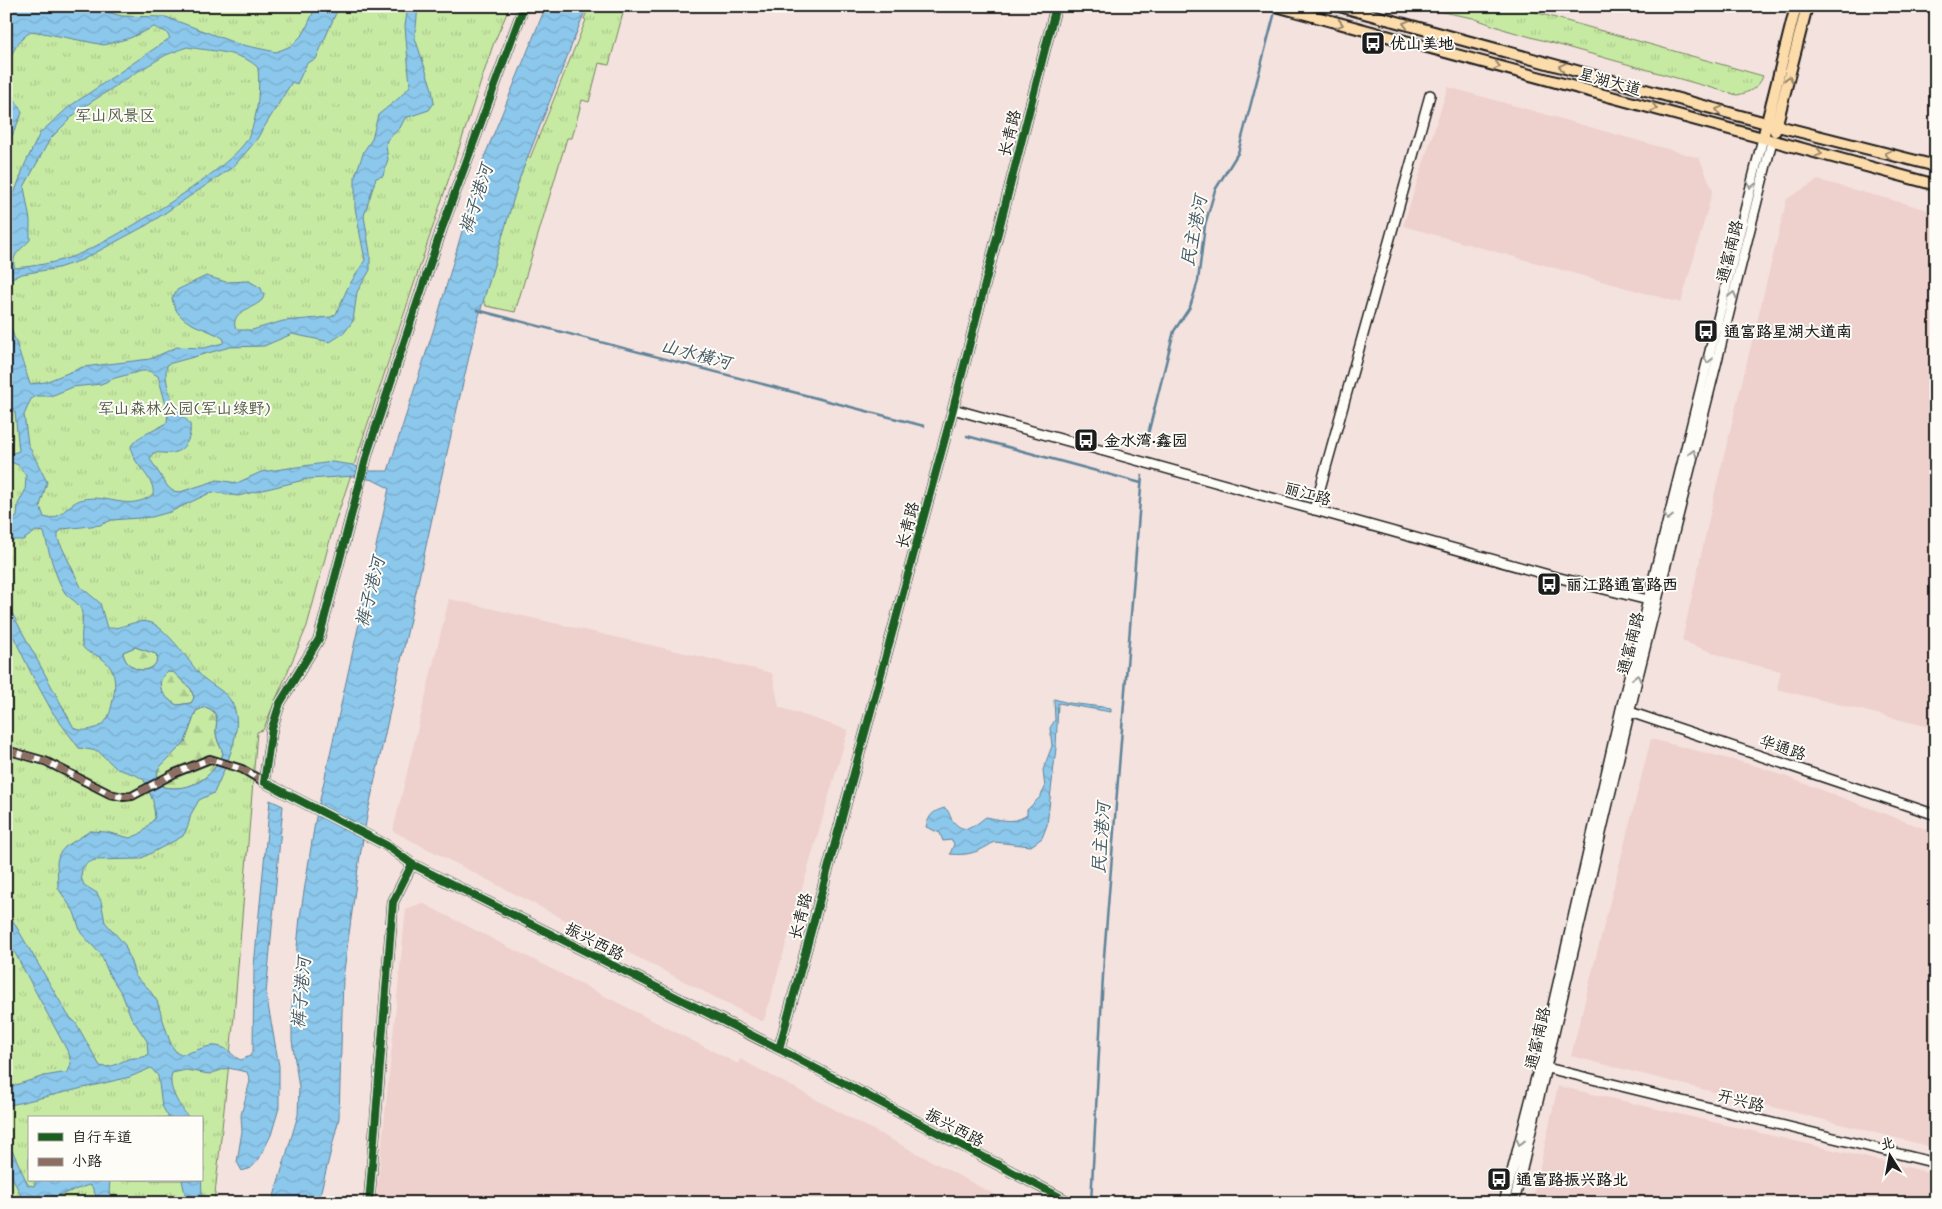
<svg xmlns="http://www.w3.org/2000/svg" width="1942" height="1209" viewBox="0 0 1942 1209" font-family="Mynerve,'LXGW WenKai TC',sans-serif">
<defs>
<pattern id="grass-tufts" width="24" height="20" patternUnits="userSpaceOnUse" patternTransform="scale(1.25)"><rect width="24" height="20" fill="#c7eaa3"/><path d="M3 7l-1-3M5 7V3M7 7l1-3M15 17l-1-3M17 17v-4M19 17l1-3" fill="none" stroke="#aac88c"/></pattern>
<pattern id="forest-firs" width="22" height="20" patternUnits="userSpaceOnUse" patternTransform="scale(1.25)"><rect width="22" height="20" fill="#c7eaa3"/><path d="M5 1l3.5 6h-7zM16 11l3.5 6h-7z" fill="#aac88c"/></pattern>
<pattern id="water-waves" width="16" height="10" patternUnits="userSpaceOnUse" patternTransform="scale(1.25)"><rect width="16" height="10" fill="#8cc8ec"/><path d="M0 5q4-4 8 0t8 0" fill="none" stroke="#78abca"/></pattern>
</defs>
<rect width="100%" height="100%" fill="#f4e2de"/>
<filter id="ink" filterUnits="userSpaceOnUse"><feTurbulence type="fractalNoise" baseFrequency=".02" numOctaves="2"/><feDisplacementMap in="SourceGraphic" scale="10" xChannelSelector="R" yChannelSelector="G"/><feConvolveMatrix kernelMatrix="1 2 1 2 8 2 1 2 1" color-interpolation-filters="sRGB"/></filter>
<g filter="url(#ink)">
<path fill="#eed0cc" d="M1448 87 1699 158 1713 190 1681 303 1403 226Z
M1818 180 1936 212V751L1928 748 1933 728 1777 689 1781 671 1733 660 1682 641 1716 488 1787 199Z
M449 599 772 673 779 707 848 730 764 1020 761 1021 393 831Z
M1651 739 1760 767 1936 833V1148L1571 1056Z
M422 903 738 1064 740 1059 1010 1203H376L406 909Z
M1558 1086 1936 1174V1203H1532Z"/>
<path fill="url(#grass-tufts)" stroke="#728360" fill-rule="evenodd" d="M6 6H510L493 45 332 532 307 626 263 730 257 732 234 1016 214 1203H6ZM29 1118H201V1180H29Z
M589 6H625L609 65 599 63 589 102 582 100 572 138H567L515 312 486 306 482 297 521 170 526 157 530 158 586 20 584 19Z
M1411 6H1513L1763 76C1759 88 1748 93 1737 95L1506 30 1473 18Z"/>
<path fill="url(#forest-firs)" stroke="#728360" d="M135 647 156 654 158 659C150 679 124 669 123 652Z
M167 672H173L191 689 194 698 191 703 177 705C165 699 152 684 167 672Z
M205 707C224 713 213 725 217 738 218 744 222 748 223 754 212 778 191 792 163 787L157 779 158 769 185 742 196 711Z"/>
<path fill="url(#water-waves)" stroke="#5f8399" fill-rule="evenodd" d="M12 6H86L122 16 166 17 238 44 276 52 291 46 304 33 316 6H339L316 59 307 63 297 84 292 82 255 142 234 166 208 184 147 225 82 260 58 268 22 274 6 280V229L11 222 10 205 25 164 40 133 70 106 170 38 166 32 154 27 130 38 104 45 33 31C18 38 12 53 6 68V39ZM187 47C208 51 243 51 258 68 260 90 258 116 249 136 236 167 109 243 74 256 56 263 34 266 15 268 10 255 21 250 30 240V220L24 187 50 139 79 110 137 72 166 55Z
M408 6H418L415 38 432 89 434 103 429 110 405 118 400 128 387 140 386 146 388 159 383 176 376 178 364 216 370 253V270L357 292 353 321 344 333 330 342 292 334 264 346 230 347 168 364C162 374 171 401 177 410 181 416 186 418 190 424 192 436 186 450 173 453 166 454 159 452 153 453L150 459 168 487 173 491 180 492 218 480 237 483 261 472 332 462 353 465 367 471H388L436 322 481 165 546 6H587L520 177 476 326 433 514 367 816 358 868 343 978 339 1118 318 1203H272L298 1115 299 1088 292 1040V998L300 917 315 822 389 488 373 480 354 476 308 479 238 496 212 492 170 512 152 517 112 520 100 525 63 529 58 533V539L81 587 100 603 107 628C122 630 137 617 152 623 167 630 187 658 197 671 205 682 217 686 226 695 251 719 225 767 214 793L199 800 191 814 188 826 183 836 176 840 140 859 95 860 87 863 82 869 81 877 84 885 97 893 101 901 105 922 125 945 136 977 148 988 157 1001 171 1045 178 1054C193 1055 206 1042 221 1047 229 1049 233 1057 241 1060L250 1056 253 1050 254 966 270 800 283 806 266 994 279 1066V1108L271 1135 259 1159 251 1168 242 1171 237 1162 242 1131 241 1115 250 1081 247 1072 228 1068 209 1074 186 1070 172 1073C167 1089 180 1106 189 1118H169L162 1106 158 1076 151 1068 130 1077 6 1106V1088L44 1076 68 1072 71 1064 69 1054 9 942 6 940V909L68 1015 76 1023 100 1066C112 1069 117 1063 128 1059 135 1057 141 1059 148 1055L147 1041 131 1017 122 994 109 974 101 955 81 933 74 912 58 888 57 862 59 854 65 847 90 831 106 832 130 838 140 834 155 818 153 801 144 780 136 775 117 769 98 751 79 748 53 713 32 675 6 621V602L74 728C82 732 92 730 100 726 108 721 110 713 112 704 117 683 117 666 96 655 91 653 86 652 83 647 79 637 85 622 81 609 77 601 70 599 65 593 55 577 48 549 44 532L36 531 23 540H6V522L17 517 18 504 25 491 26 476 18 465 6 460V450L10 454 19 451 15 412 11 408 6 409V313L30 384 45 382 83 367 150 359 177 347 204 348 223 343 224 339C204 325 177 327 172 298L177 290 206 276 226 282 249 281 261 288 264 296 262 300C252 310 232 310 235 327L238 330H252L283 321 331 317 336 314 348 287 365 260 355 208V176L364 151 372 139 378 115 399 98 410 86 405 26ZM142 371H149L158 376 168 412 167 422C156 432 139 433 131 446 131 465 156 477 153 495 126 512 110 494 84 499 67 502 60 523 44 517L40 506 47 482 28 444 24 415 31 399 37 396H51L73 387 101 384 115 378ZM135 647 156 654 158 659C150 679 124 669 123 652ZM167 672H173L191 689 194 698 191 703 177 705C165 699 152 684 167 672ZM205 707C224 713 213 725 217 738 218 744 222 748 223 754 212 778 191 792 163 787L157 779 158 769 185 742 196 711Z
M6 83C9 95 19 102 22 113L6 150Z
M1054 699 1069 703 1111 708V712L1058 703 1056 748 1047 825 1042 838 1031 846 994 842C979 852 968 856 950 854L954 844 952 840 943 841 940 833 926 827C929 815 933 811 945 808 950 812 949 816 953 821 965 836 975 825 986 817 1002 820 1013 824 1027 815V810L1040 797 1045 788 1043 770 1052 746 1050 728 1055 720Z
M6 1150 13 1152 28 1185 34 1186 36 1180H110L109 1192 114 1203H99L92 1187 89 1185 54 1197 23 1200 6 1164Z
M201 1157 202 1203H187L182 1180H201Z"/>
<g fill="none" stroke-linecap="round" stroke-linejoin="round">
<path stroke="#5f8399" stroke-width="2.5" d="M477 310 924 426
M1148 434 1174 331 1190 307 1198 281 1205 225 1215 190 1238 153 1276 8
M967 436 1141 483
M1091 1203 1104 957 1142 475"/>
<g stroke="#1c1c1c" stroke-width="10">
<path id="street" d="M6 750 45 761 110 794 123 797 132 796 175 773 210 759 242 769 264 782"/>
</g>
<g stroke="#1c1c1c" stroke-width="12">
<path id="secondary" d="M953 409 1552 576 1648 600
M1314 510 1430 95
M1624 710 1936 815
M412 864 386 845 264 782 272 728 280 703 319 639 368 451 442 228 524 6
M779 1049 953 409 1056 6
M1539 1066 1936 1163
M369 1203 393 902 412 864 779 1049 1071 1203
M1504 1203 1539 1066 1621 709 1763 138
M1514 1203 1637 680 1772 141"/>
</g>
<g stroke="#1c1c1c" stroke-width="14">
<path id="primary" d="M1276 6 1936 185
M1339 6 1766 123 1936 166
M1775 131 1807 6
M1763 138 1796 6"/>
</g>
<use href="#street" stroke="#fdfcf7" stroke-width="6"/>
<use href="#secondary" stroke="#fdfcf7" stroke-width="9"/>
<use href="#primary" stroke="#fddcac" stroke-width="10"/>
<path stroke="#8d6e63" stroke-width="6" stroke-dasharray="12 6" stroke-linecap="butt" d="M6 750 45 761 110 794 123 797 132 796 175 773 210 759 242 769 264 782"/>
<g stroke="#fdfcf7" stroke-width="11">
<path id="cycleway" d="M412 864 386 845 264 782 272 728 280 703 319 639 368 451 442 228 524 6
M779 1049 953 409 1056 6
M369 1203 393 902 412 864 779 1049 1071 1203"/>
</g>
<use href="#cycleway" stroke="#1b5e20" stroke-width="8"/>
</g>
<defs><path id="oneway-chevron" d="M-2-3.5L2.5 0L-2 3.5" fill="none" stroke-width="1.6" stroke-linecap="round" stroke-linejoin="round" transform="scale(1.25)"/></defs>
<g stroke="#98866b">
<use href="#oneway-chevron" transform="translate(1340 24) rotate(15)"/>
<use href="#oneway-chevron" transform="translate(1406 24) rotate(-165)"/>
<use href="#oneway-chevron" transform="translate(1497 66) rotate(15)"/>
<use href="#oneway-chevron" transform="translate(1562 67) rotate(-165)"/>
<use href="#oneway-chevron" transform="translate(1789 79) rotate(-76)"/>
<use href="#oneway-chevron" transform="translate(1654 108) rotate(15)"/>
<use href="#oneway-chevron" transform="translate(1719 110) rotate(-164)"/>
<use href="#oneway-chevron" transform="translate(1819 153) rotate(15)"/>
<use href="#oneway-chevron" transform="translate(1888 154) rotate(-166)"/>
</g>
<g stroke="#989794">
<use href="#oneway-chevron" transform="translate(1751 185) rotate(104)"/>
<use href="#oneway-chevron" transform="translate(1733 295) rotate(-76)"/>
<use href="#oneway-chevron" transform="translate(1708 360) rotate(104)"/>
<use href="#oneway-chevron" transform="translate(1693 453) rotate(-76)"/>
<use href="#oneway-chevron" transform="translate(1668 517) rotate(104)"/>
<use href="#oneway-chevron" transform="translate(1637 678) rotate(-76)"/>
<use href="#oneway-chevron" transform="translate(1520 1142) rotate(104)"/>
</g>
</g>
<defs>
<g id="bus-square" transform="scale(1.25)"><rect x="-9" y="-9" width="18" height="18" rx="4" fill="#1c1c1c" stroke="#fdfcf7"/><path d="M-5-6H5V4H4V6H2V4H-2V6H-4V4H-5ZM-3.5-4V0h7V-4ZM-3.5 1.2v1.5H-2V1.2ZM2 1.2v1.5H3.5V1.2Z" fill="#fff"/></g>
</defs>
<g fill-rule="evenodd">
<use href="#bus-square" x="1373" y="43"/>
<use href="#bus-square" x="1706" y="331"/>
<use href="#bus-square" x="1086" y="440"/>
<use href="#bus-square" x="1549" y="584"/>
<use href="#bus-square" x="1499" y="1179"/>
</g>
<g text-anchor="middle" stroke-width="4" stroke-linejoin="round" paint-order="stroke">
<g font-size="16" font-weight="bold" fill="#1c1c1c" stroke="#fdfcf7" text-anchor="start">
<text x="1390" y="49">优山美地</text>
<text x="1724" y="337">通富路星湖大道南</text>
<text x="1104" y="446">金水湾·鑫园</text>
<text x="1566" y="590">丽江路通富路西</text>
<text x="1516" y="1185">通富路振兴路北</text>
</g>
<g font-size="16" fill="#1c1c1c" stroke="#fdfcf7">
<text transform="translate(1610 81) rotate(15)" y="6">星湖大道</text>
<text transform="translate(1009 133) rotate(-76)" y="6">长青路</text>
<text transform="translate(1729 251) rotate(-76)" y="6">通富南路</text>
<text transform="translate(1308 493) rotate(16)" y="6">丽江路</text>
<text transform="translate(907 525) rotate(-75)" y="6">长青路</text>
<text transform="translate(1630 643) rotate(-76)" y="6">通富南路</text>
<text transform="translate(1783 747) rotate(18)" y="6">华通路</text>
<text transform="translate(800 916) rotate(-75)" y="6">长青路</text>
<text transform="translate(595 941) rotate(27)" y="6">振兴西路</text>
<text transform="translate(1537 1038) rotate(-77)" y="6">通富南路</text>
<text transform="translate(1741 1100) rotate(14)" y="6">开兴路</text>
<text transform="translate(955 1127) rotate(28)" y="6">振兴西路</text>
</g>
<g font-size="16" fill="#4f5a44" stroke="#fdfcf7">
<text x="115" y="121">军山风景区</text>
<text x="184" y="414">军山森林公园(军山绿野)</text>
</g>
<g font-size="18" font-style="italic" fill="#435865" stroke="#fdfcf7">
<text transform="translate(476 199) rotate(-72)" y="6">裤子港河</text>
<text transform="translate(1194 231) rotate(-79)" y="6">民主港河</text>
<text transform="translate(696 354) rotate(15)" y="6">山水横河</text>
<text transform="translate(370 592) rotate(-76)" y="6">裤子港河</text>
<text transform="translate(1101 838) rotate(-86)" y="6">民主港河</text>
<text transform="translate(301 993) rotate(-85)" y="6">裤子港河</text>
</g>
</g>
<rect width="1942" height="1209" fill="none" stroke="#fdfcf7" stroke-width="25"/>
<rect x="12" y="12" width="1917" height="1184" fill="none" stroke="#1c1c1c" stroke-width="2" filter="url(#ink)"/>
<rect x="28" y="1116" width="175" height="65" fill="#fdfcf7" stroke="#a3a29f"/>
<rect x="38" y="1133" width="25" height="8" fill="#1b5e20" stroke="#a3a29f"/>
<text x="72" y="1142" font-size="15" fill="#1c1c1c">自行车道</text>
<rect x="38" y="1158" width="25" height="8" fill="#8d6e63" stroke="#a3a29f"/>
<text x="72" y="1166" font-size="15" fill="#1c1c1c">小路</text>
<g transform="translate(1890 1156) rotate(349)" stroke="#fdfcf7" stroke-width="4" paint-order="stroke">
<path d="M0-4L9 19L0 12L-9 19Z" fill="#1c1c1c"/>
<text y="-8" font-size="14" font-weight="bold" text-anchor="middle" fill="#1c1c1c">北</text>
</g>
</svg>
